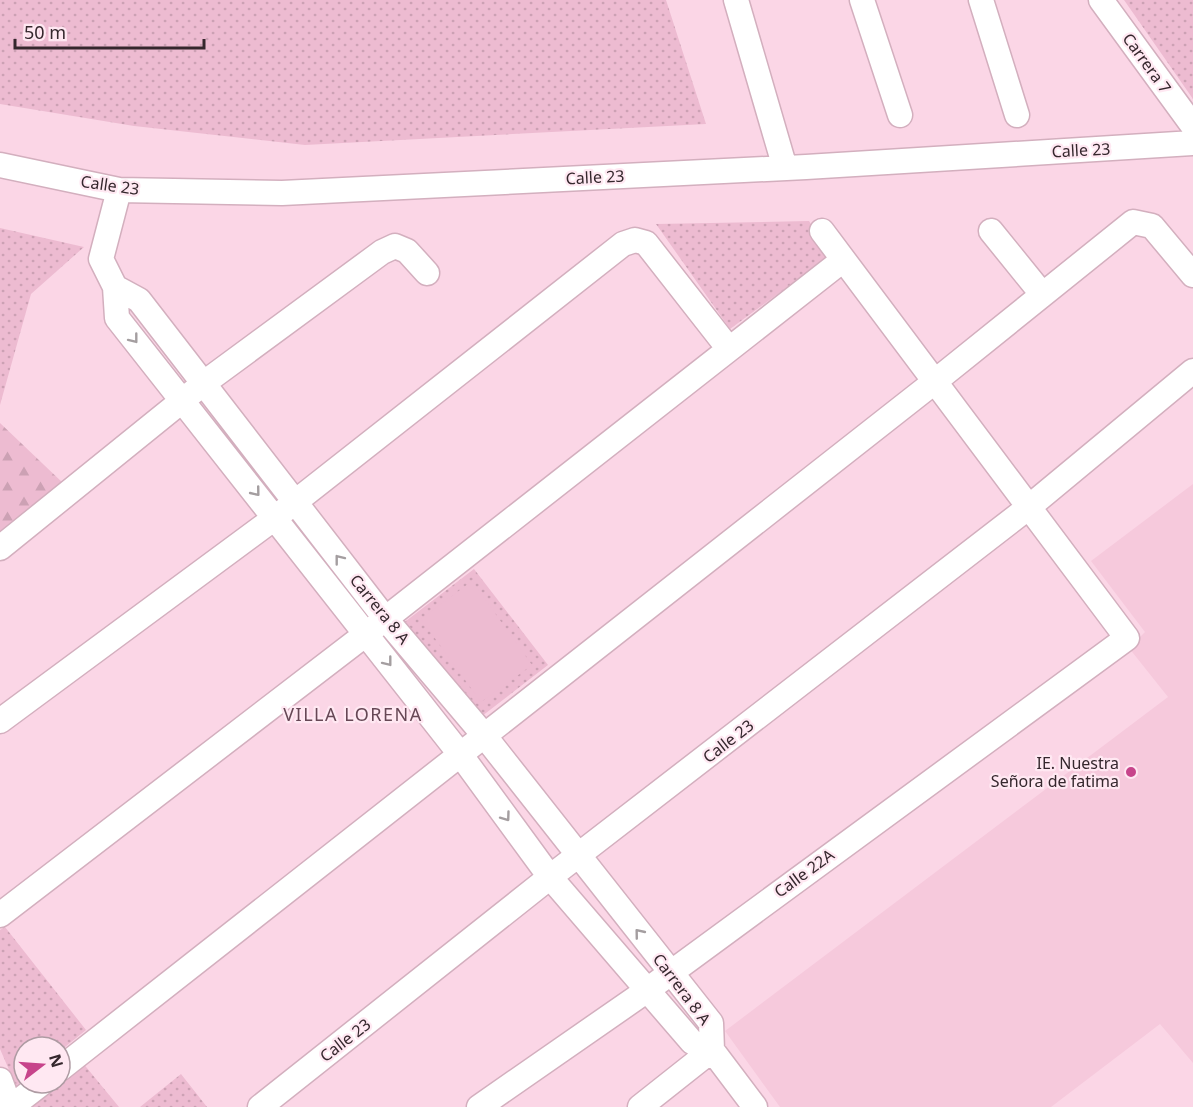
<svg xmlns="http://www.w3.org/2000/svg" width="1193" height="1107" viewBox="0 0 1193 1107" font-family="'Noto Sans',sans-serif">
<defs>
<pattern id="green-dots" width="8" height="8" patternUnits="userSpaceOnUse" patternTransform="scale(1.5)"><rect width="8" height="8" fill="#edbbd1"/><path d="M2 2h.1M6 6h.1" fill="none" stroke="#cca1b4" stroke-width="1.8" stroke-linecap="round"/></pattern>
<pattern id="forest-firs" width="22" height="20" patternUnits="userSpaceOnUse" patternTransform="scale(1.5)"><rect width="22" height="20" fill="#edbbd1"/><path d="M5 1l3.5 6h-7zM16 11l3.5 6h-7z" fill="#cca1b4"/></pattern>
</defs>
<rect width="100%" height="100%" fill="#fbd6e6"/>
<path fill="#f6c9dc" d="M1193 484V1063L1160 1024 1051 1107H780L725 1031 1168 697 1129 648 1145 632 1091 561Z"/>
<path fill="url(#green-dots)" d="M0 0H666L706 124 305 145 134 126 0 104Z
M1124 0H1193V99Z
M809 221 831 255 730 329 656 224Z
M0 228 84 247 31 294 0 405Z
M474 569 548 665 473 723 398 627Z
M5 927 86 1030 60 1051V1047H24V1079L16 1086 0 1049V930Z
M82 1062 119 1107H27L56 1083H60V1080Z
M181 1074 207 1107H140Z"/>
<path fill="url(#forest-firs)" d="M0 423 64 484 0 538Z"/>
<path fill="#edbbd1" d="M472 581 532 665 481 702 421 619Z"/>
<g fill="none" stroke-linecap="round" stroke-linejoin="round">
<g stroke="#d3afbe" stroke-width="27">
<path id="minor" d="M736 0 785 168
M862 0 900 115
M981 0 1017 115
M1101 0 1193 126
M0 165 119 190 282 193 806 167 1193 143
M119 190 101 259 115 287 139 300 384 617 483 734 711 1023 712 1050
M991 231 1042 294
M115 287 117 318 460 754 550 877 692 1042 712 1050
M0 548 204 383 382 252 395 246 407 251 427 273
M0 721 276 517 623 244 635 240 646 243 729 349
M0 915 366 634 843 260
M712 1050 755 1107
M60 1069 933 383 1133 222 1152 226 1193 275
M0 1080 10 1107
M11 1107 42 1083
M260 1107 550 877 1029 507 1193 371
M479 1107 646 991 1127 638 822 231
M640 1107 712 1050"/>
</g>
<use href="#minor" stroke="#fff" stroke-width="24"/>
</g>
<defs><path id="oneway-chevron" d="M-2-3.5L2.5 0L-2 3.5" fill="none" stroke-width="1.6" stroke-linecap="round" stroke-linejoin="round" transform="scale(1.5)"/></defs>
<g stroke="#a49ea0">
<use href="#oneway-chevron" transform="translate(134 339) rotate(52)"/>
<use href="#oneway-chevron" transform="translate(256 492) rotate(51)"/>
<use href="#oneway-chevron" transform="translate(339 559) rotate(-128)"/>
<use href="#oneway-chevron" transform="translate(388 662) rotate(52)"/>
<use href="#oneway-chevron" transform="translate(506 817) rotate(54)"/>
<use href="#oneway-chevron" transform="translate(639 933) rotate(-129)"/>
</g>
<circle fill="#c7448b" stroke="#ffe8f2" stroke-width="2" cx="1131" cy="772" r="6"/>
<g text-anchor="middle" stroke-width="4.5" stroke-linejoin="round" paint-order="stroke">
<g font-size="16" fill="#35272d" stroke="#ffe8f2">
<text transform="translate(1147 63) rotate(54)" y="6">Carrera 7</text>
<text transform="translate(1081 150) rotate(-3)" y="6">Calle 23</text>
<text transform="translate(595 177) rotate(-3)" y="6">Calle 23</text>
<text transform="translate(110 185) rotate(8)" y="6">Calle 23</text>
<text transform="translate(380 609) rotate(51)" y="6">Carrera 8 A</text>
<text transform="translate(728 741) rotate(-38)" y="6">Calle 23</text>
<text transform="translate(804 873) rotate(-36)" y="6">Calle 22A</text>
<text transform="translate(682 989) rotate(53)" y="6">Carrera 8 A</text>
<text transform="translate(345 1040) rotate(-38)" y="6">Calle 23</text>
</g>
<g font-size="16" fill="#35272d" stroke="#ffe8f2" text-anchor="end">
<text x="1119" y="769">IE. Nuestra<tspan x="1119" dy="18">Señora de fatima</tspan></text>
</g>
<g font-size="18" letter-spacing="1.5" fill="#664755" stroke="#ffe8f2">
<text x="353" y="721">VILLA LORENA</text>
</g>
</g>
<g transform="translate(42 1065) rotate(73)"><circle r="28" fill="#ffe8f2" stroke="#ae9ba3" stroke-width="1.5"/>
<path d="M0-4.5L10 22L0 15L-10 22Z" fill="#c7448b"/>
<text y="-9" font-size="16" font-weight="bold" text-anchor="middle" fill="#35272d">N</text>
</g>
<path d="M15 39v9h189v-9" fill="none" stroke="#35272d" stroke-width="3"/>
<text x="24" y="39" font-size="18" fill="#35272d" stroke="#ffe8f2" stroke-width="4.5" paint-order="stroke">50 m</text>
</svg>
